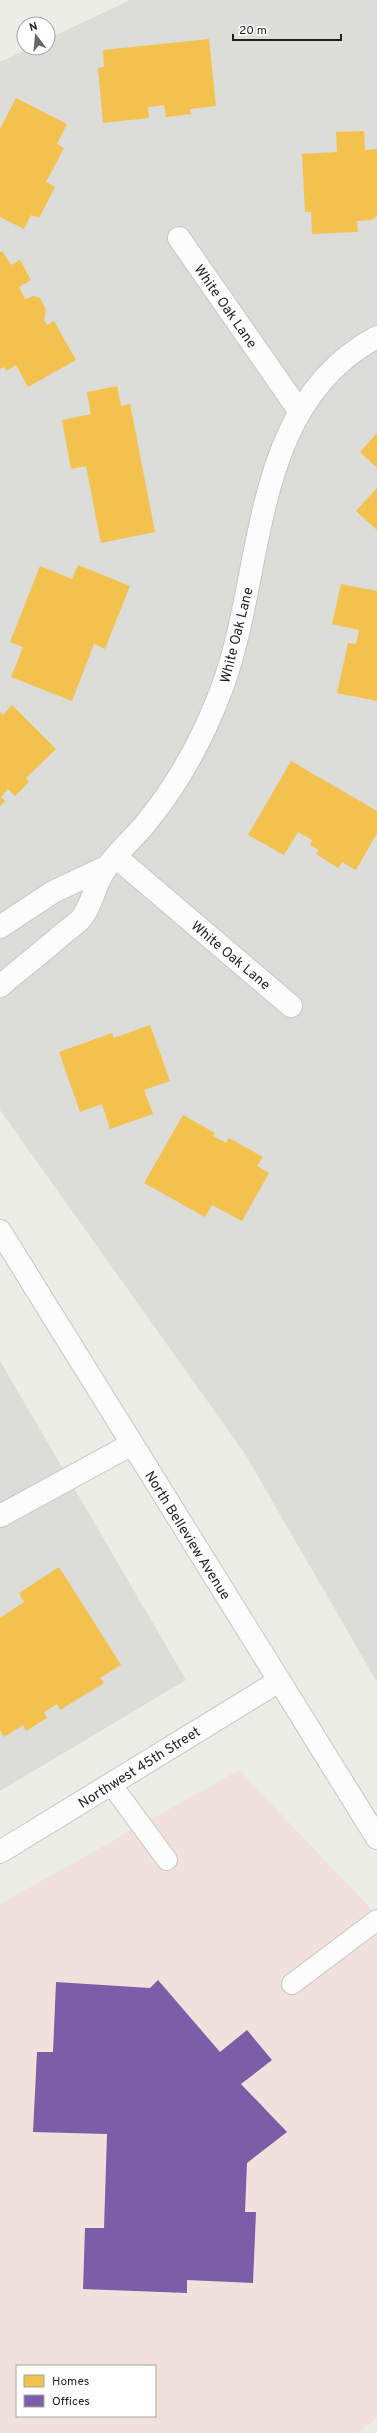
<svg xmlns="http://www.w3.org/2000/svg" width="377" height="2433" viewBox="0 0 377 2433" font-family="Overpass,sans-serif">
<rect width="100%" height="100%" fill="#edede8"/>
<path fill="#dcdcd9" d="M130 0H377V1682L245 1454 0 1110V62L30 48H48V39Z
M0 1361 186 1680 0 1791Z"/>
<path fill="#f0e1dc" fill-rule="evenodd" d="M239 1770 377 1915V2418L358 2433H0V1904ZM17 2366H155V2416H17Z"/>
<path fill="#f2c14e" d="M209 39 216 106 190 109 191 114 166 117 164 105 148 107 149 118 103 123 98 68 104 67 103 50Z
M16 98 67 124 57 144 64 148 46 182 55 187 39 218 31 215 24 229 0 217V129Z
M364 131 365 150 377 149V216L371 220 357 221 358 232 312 234 311 212H305L302 154 337 152 336 132Z
M2 251 11 265 20 260 31 280 19 287 25 299 33 296 40 298 46 310 44 320 47 325 54 321 76 360 28 387 16 365 6 371 4 367 0 369V252Z
M117 386 121 406 130 404 155 532 101 543 86 466 71 469 62 420 91 414 87 392Z
M377 433V468L360 452Z
M377 488V530L356 511Z
M78 565 130 586 105 649 94 644 72 701 11 677 23 647 10 642 40 566 72 579Z
M341 584 377 591V701L337 693 348 643 356 644 359 630 332 624Z
M12 705 56 749 26 778 29 782 15 796 8 789 1 797 5 801 0 806V712L3 715Z
M291 761 377 811V833L356 870 342 862 338 868 316 854 319 850 310 845 312 840 298 832 284 855 248 835Z
M150 1025 170 1081 144 1090 153 1114 110 1129 102 1104 80 1112 59 1052 112 1033 114 1038Z
M183 1115 215 1133 213 1136 226 1143 229 1138 263 1157 257 1166 269 1173 242 1221 212 1205 205 1217 144 1183Z
M59 1567 121 1665 100 1678 104 1683 60 1710 57 1704 44 1712 47 1718 26 1731 23 1725 4 1737 0 1730V1618L24 1602 19 1593Z"/>
<path fill="#7b5ea7" d="M158 1980 220 2052 247 2030 272 2060 241 2084 287 2132 247 2163 245 2212H256L253 2283 187 2280V2293L83 2289 85 2228H104L107 2134 33 2132 37 2052H53L56 1982 150 1988Z"/>
<g fill="none" stroke-linecap="round" stroke-linejoin="round">
<g stroke="#c6c6c4" stroke-width="22">
<path id="lane" d="M111 1784 167 1860
M292 1984 377 1920"/>
</g>
<g stroke="#c6c6c4" stroke-width="24">
<path id="street" d="M179 238 300 412
M116 857 291 1006
M0 927 53 892 106 867
M0 986C19 970 38 955 57 939 64 932 74 926 81 919 93 904 95 882 107 867 118 851 134 838 146 823 178 784 204 736 222 688 266 570 248 406 377 337
M0 1231 377 1838
M0 1516 132 1444
M0 1852 279 1681"/>
</g>
<use href="#lane" stroke="#fcfcfc" stroke-width="20"/>
<use href="#street" stroke="#fcfcfc" stroke-width="22"/>
</g>
<g text-anchor="middle" stroke-width="4" stroke-linejoin="round" paint-order="stroke">
<g font-size="14" fill="#1f1f1f" stroke="#fff">
<text transform="translate(226 306) rotate(55)" y="5">White Oak Lane</text>
<text transform="translate(236 635) rotate(-76)" y="5">White Oak Lane</text>
<text transform="translate(231 955) rotate(40)" y="5">White Oak Lane</text>
<text transform="translate(188 1535) rotate(58)" y="5">North Belleview Avenue</text>
<text transform="translate(139 1767) rotate(-32)" y="5">Northwest 45th Street</text>
</g>
</g>
<rect x="16" y="2365" width="140" height="52" fill="#ffffff" stroke="#a5a5a5"/>
<rect x="24" y="2375" width="20" height="12" fill="#f2c14e" stroke="#a5a5a5"/>
<text x="52" y="2385" font-size="12" fill="#1f1f1f">Homes</text>
<rect x="24" y="2395" width="20" height="12" fill="#7b5ea7" stroke="#a5a5a5"/>
<text x="52" y="2405" font-size="12" fill="#1f1f1f">Offices</text>
<g transform="translate(36 36) rotate(344)"><circle r="19" fill="#ffffff" stroke="#a5a5a5"/>
<path d="M0-3L7 15L0 10L-7 15Z" fill="#676765"/>
<text y="-6" font-size="11" font-weight="bold" text-anchor="middle" fill="#1f1f1f">N</text>
</g>
<path d="M233 34v6h108v-6" fill="none" stroke="#1f1f1f" stroke-width="2"/>
<text x="239" y="34" font-size="12" fill="#1f1f1f" stroke="#ffffff" stroke-width="3" paint-order="stroke">20 m</text>
</svg>
